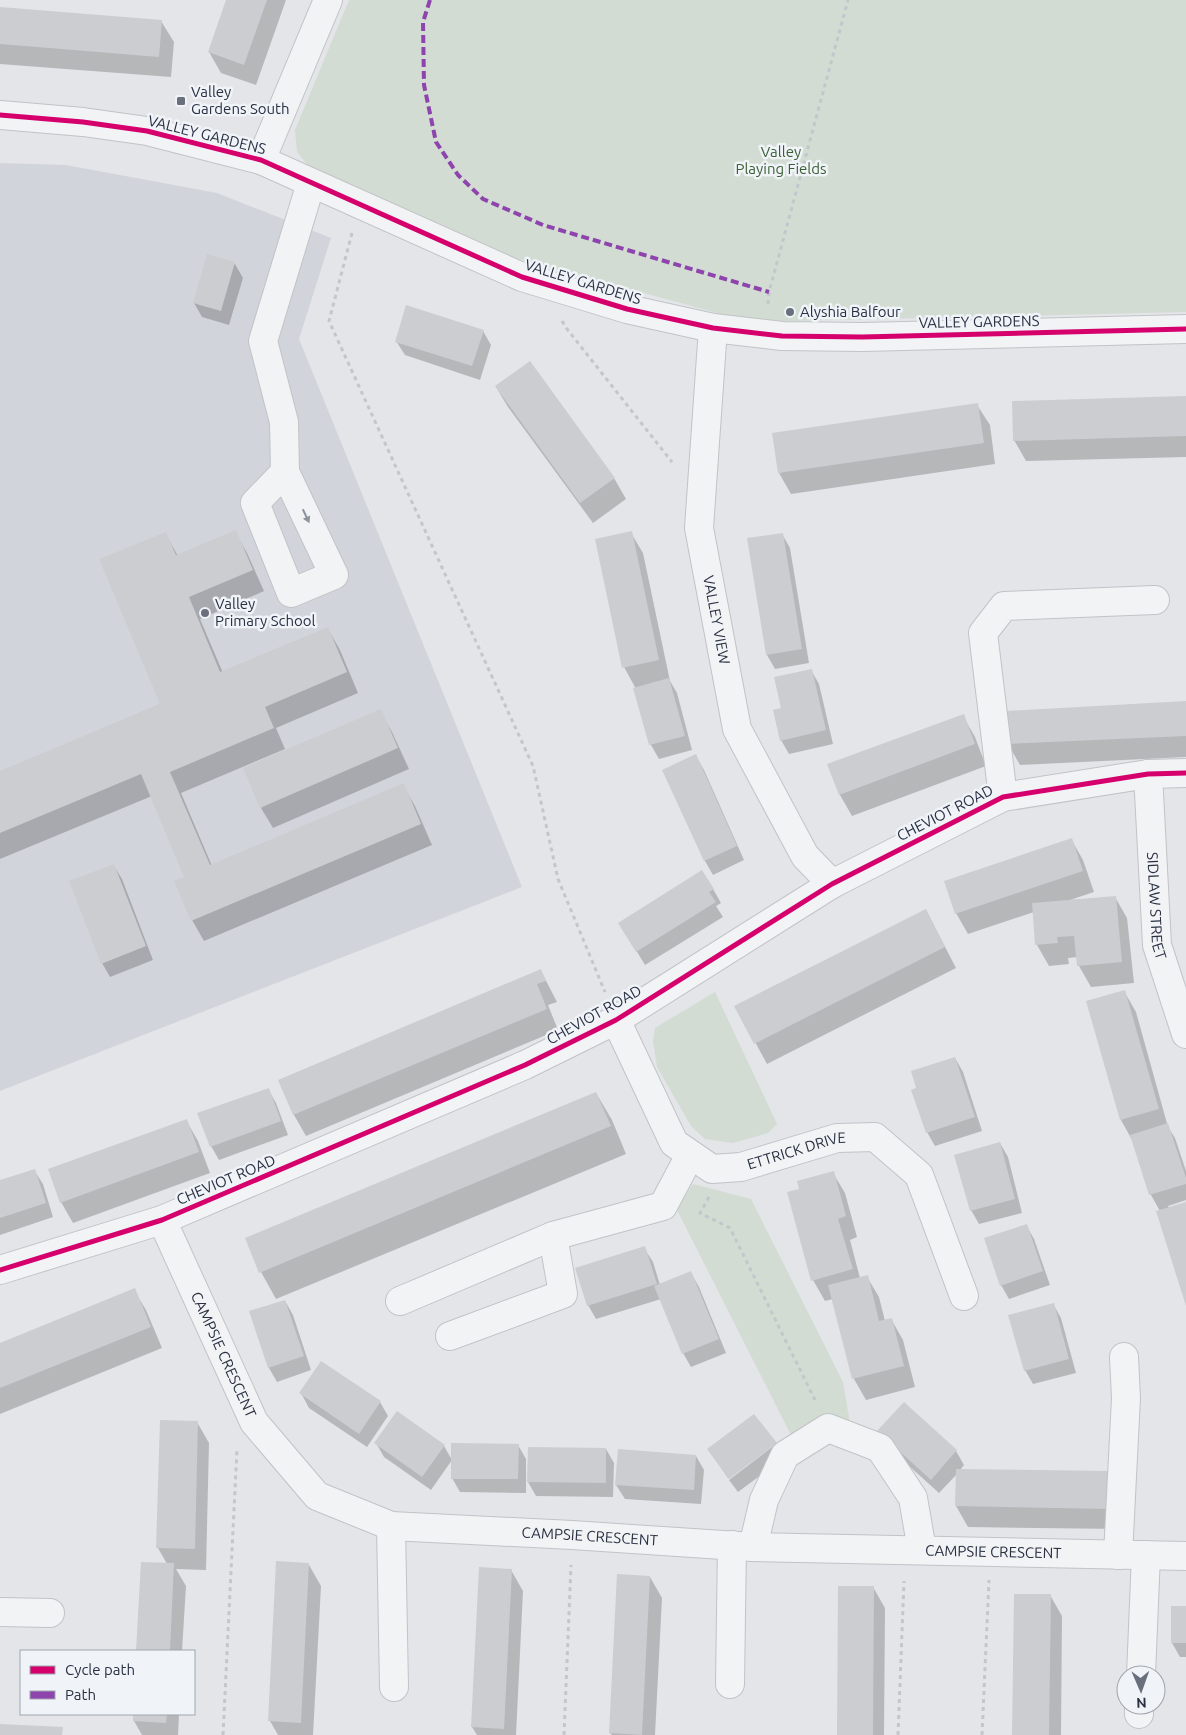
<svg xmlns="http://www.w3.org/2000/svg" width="1186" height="1735" viewBox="0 0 1186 1735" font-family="Ubuntu,sans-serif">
<rect width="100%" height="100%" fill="#e3e5e8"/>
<path fill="#d1d4db" d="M0 163 66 165 217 193 331 238 299 339 522 887 0 1091Z"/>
<path fill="#d2dcd3" d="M349 0H1186V312L750 322 497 253 314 173 297 152 295 130Z
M715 992 777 1124 768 1133 733 1143 705 1139 691 1126 657 1067 653 1041 655 1028Z
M693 1184 751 1199 843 1382 852 1435 795 1443 676 1208Z"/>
<path fill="#0003" d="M228 0H286L256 85 221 73 209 52Z
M0 8 161 21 174 42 171 77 0 64Z
M235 264 243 278 229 325 202 317 194 303Z
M483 331 491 345 480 380 405 355 396 341Z
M496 387 614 478 626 499 593 523 508 407Z
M1186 397V457L1026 461 1014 440Z
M977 405 990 425 995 464 791 494 779 473Z
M235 532 247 553 264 591 200 619 223 673 328 629 340 650 358 693 276 728 285 749 181 793 212 866 403 785 415 806 432 845 204 941 192 920 186 877 152 796 0 859V772L161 704 165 533 178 556Z
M631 533 643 553 670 681 677 693 692 750 659 759 651 745 636 689 624 667Z
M782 534 790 548 809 663 775 669 767 655Z
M811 670 819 684 833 744 789 754 781 740 783 709Z
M1186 703V757L1020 765 1008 744Z
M380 711 392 732 409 769 273 828 261 808Z
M963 716 975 737 986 766 852 816 840 795 829 765Z
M696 756 704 770 744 860 713 875 705 861 664 770Z
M1071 839 1083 860 1094 892 1070 900 1115 897 1127 918 1134 983 1091 987 1079 966 1078 957 1068 958 1069 964 1049 966 1037 945 1034 912 968 934 956 913Z
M114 866 122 879 153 960 110 977 102 963Z
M713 889 721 903 716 906 723 917 645 965 628 937Z
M926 910 956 968 767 1064 736 1007Z
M541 971 557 1002 548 1005 558 1030 306 1136 294 1115 280 1081Z
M1124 991 1136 1012 1168 1127 1175 1138 1186 1171V1200L1168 1206 1169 1208 1186 1203V1303L1160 1211 1151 1195 1132 1140 1121 1120 1088 1002Z
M955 1058 963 1072 982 1131 935 1146 927 1132Z
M268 1089 276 1103 288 1135 219 1160 211 1146Z
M596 1093 612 1120 626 1154 276 1299 261 1272Z
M186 1120 198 1141 210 1173 73 1223 61 1202Z
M1000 1143 1008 1157 1022 1213 979 1224 971 1210Z
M34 1170 43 1184 53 1217 0 1235V1182Z
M833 1173 845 1193 857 1237 850 1240 860 1278 867 1277 879 1297 885 1321 891 1319 903 1340 915 1387 866 1400 854 1379 833 1299 825 1301 813 1280 801 1190Z
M1026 1225 1034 1239 1050 1285 1009 1299 1001 1285Z
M644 1248 653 1262 660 1285 691 1273 699 1287 726 1353 691 1367 683 1353 661 1299 596 1319 588 1305Z
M134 1290 146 1310 162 1348 0 1414V1344Z
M285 1301 293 1315 311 1370 277 1382 269 1368Z
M1053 1304 1061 1318 1076 1373 1033 1384 1025 1370Z
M301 1393 380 1402 388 1416 367 1447 309 1408Z
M904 1404 956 1451 964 1465 960 1470 1108 1473 1120 1529 968 1527 956 1506 957 1474 939 1493 887 1446Z
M398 1412 444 1446 452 1460 518 1445 526 1459V1493L460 1492 452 1478V1460L431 1490 384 1457 376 1443Z
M197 1422 209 1443 206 1570 176 1569 186 1586 182 1651H138L142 1563 167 1564 158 1548Z
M775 1443 728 1478 708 1449Z
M776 1444 784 1458 738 1492 729 1480Z
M606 1449 614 1463 613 1497 536 1496 528 1482Z
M696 1456 704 1470 701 1504 625 1499 616 1485Z
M278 1563 309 1565 321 1586 313 1735H278L270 1721Z
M511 1570 523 1591 516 1735H477L472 1727Z
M650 1577 662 1598 655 1735H612L610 1733Z
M873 1587 885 1608 884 1735H838Z
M1050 1595 1062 1616 1061 1735H1013Z
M1173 1607H1186V1657H1180L1172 1643Z
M135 1714H179L178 1735H142L134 1721Z"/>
<path fill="#cbcdd0" d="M226 0H267L244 65 208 52Z
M0 7 162 20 159 57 0 44Z
M207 254 235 262 221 311 193 303Z
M406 305 484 330 472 366 395 342Z
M530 361 615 478 580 503 495 386Z
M1186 396V436L1013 441 1012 401Z
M978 403 984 443 778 473 772 433Z
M236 530 253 570 189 597 220 672 328 627 347 672 265 707 274 728 170 772 210 865 404 783 421 824 191 921 174 881 184 877 141 774 0 833V771L160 704 99 559 166 532 176 555Z
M632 531 659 660 622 668 595 539Z
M783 533 802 649 766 655 747 538Z
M812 669 826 730 780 741 773 710 781 708 774 677Z
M669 678 685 736 649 745 633 688Z
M1186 701V736L1006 744 1005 711Z
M381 709 398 748 260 808 243 768Z
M964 714 975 744 839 795 827 764Z
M696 754 737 846 704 861 662 770Z
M1072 838 1083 871 955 914 944 881Z
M114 864 146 946 101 964 69 881Z
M702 870 714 889 709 892 716 902 636 952 618 923Z
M1116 896 1122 962 1077 966 1074 936 1057 937 1058 943 1035 945 1032 903Z
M926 909 945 947 754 1044 734 1006Z
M541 969 546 981 537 984 547 1009 293 1115 278 1080Z
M1125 990 1159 1109 1120 1120 1086 1001Z
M955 1057 975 1117 926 1133 911 1090 916 1088 911 1071Z
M269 1088 281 1121 210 1147 197 1113Z
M596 1092 611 1126 259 1273 245 1238Z
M187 1119 199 1152 60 1203 48 1169Z
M1168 1123 1186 1178V1184L1149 1195 1130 1135Z
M1000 1142 1015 1199 970 1211 954 1155Z
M35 1169 46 1203 0 1218V1180Z
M834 1171 846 1216 838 1219 853 1269 811 1281 787 1192 799 1189 797 1181Z
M1186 1202V1306L1156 1211Z
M1027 1224 1043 1271 1000 1286 984 1238Z
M645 1246 657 1284 587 1306 575 1268Z
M691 1271 719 1339 682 1354 654 1286Z
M868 1275 879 1321 892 1318 904 1366 852 1379 828 1285Z
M135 1288 151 1327 0 1388V1343Z
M285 1300 304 1356 268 1368 249 1311Z
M1054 1303 1069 1359 1024 1371 1008 1315Z
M321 1361 381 1401 359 1434 299 1393Z
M904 1402 957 1450 931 1480 877 1431Z
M397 1411 445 1445 422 1477 374 1443Z
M754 1414 777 1443 729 1479 707 1449Z
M160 1420 198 1421 195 1549 156 1548Z
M451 1443 519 1444 518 1479H451Z
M528 1447 606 1448V1483L527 1482Z
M618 1449 696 1455 694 1490 615 1485Z
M956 1469 1109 1471 1108 1509 955 1506Z
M276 1561 309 1563 301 1723 268 1721Z
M141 1562 174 1563 170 1651H136Z
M479 1567 512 1569 504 1729 471 1727Z
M617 1574 650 1576 642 1735 609 1733Z
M838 1586H874L873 1735H837Z
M1014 1594H1051L1049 1735H1012Z
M1171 1606H1186V1643H1171Z
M133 1714H167L166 1723 133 1721Z
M0 1724 63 1727 62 1735H0Z"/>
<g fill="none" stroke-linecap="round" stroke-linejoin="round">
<g stroke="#c1c3c6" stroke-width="30">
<g id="minor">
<path d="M0 115 83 122 147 131 261 160 522 277 627 309 713 328 782 336 862 337 1186 329"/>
<path d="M261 160 328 0"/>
<path id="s1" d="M713 328 699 528 737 729 805 856 832 884"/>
<path d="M285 472 255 503 291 593 334 575 285 472 284 422 263 341 311 183"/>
<path id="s2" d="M1148 774 1157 945 1186 1034"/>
<path d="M1003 797 983 633 1004 606 1155 600"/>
<path id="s3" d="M616 1020 674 1143 712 1169 741 1167 837 1138 875 1137 919 1175 964 1296"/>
<path id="s4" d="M162 1220 254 1422 317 1496 391 1526 572 1535 753 1547 1186 1556"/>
<path d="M0 1270 162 1220 525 1065 616 1020 832 884 1003 797 1148 774 1186 773"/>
<path d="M400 1301 553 1236"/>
<path d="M450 1336 563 1294 553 1236 663 1206 690 1155"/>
<path d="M391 1526 394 1687"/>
<path d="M753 1547 764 1500 785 1455 828 1428 880 1448 913 1498 922 1550"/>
<path d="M1118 1555 1126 1398 1124 1357"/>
<path d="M0 1612 50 1613"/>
<path d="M1141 1675 1146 1555"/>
<path d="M730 1684 732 1545"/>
<path d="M1139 1714V1705"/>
</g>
</g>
<path stroke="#c4c6cb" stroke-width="3" stroke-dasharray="4 4" stroke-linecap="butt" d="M352 233 329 321 533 766 558 879 605 992
M768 304 769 292 848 0
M562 321 567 329 672 462
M709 1197 700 1213 730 1228 815 1400
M223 1735 237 1449
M564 1735 571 1565
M898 1735 904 1581
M982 1735 989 1580"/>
<use href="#minor" stroke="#f2f3f5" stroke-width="28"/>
<path stroke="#8e44ad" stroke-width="4" stroke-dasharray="8 4" stroke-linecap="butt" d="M430 0 423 22 424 85 436 142 458 175 483 199 543 225 769 292"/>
<g stroke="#f0f3f7" stroke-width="8">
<path id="cycleway" d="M0 115 83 122 147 131 261 160 522 277 627 309 713 328 782 336 862 337 1186 329
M0 1270 162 1220 525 1065 616 1020 832 884 1003 797 1148 774 1186 773"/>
</g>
<use href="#cycleway" stroke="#d6006c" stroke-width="5"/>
</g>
<defs><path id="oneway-solid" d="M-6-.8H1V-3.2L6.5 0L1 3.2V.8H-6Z" transform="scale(1.25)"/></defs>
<use fill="#8d929c" href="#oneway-solid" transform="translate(306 516) rotate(65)"/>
<g fill="#696f7c" stroke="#f0f3f7" stroke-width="2">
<rect x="176" y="96" width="10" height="10" rx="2.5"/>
<circle cx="790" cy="312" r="5"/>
<circle cx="205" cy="613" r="5"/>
</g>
<g text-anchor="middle" stroke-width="5" stroke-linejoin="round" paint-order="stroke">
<g font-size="15" fill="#283042" stroke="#f0f3f7" text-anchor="start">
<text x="191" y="97">Valley<tspan x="191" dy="17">Gardens South</tspan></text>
<text x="800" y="317">Alyshia Balfour</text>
<text x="215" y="609">Valley<tspan x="215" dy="17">Primary School</tspan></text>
</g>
<g font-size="15" fill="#283042" stroke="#f0f3f7">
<text transform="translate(207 135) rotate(14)" y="5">VALLEY GARDENS</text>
<text transform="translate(583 282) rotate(17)" y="5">VALLEY GARDENS</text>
<text transform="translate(979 322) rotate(-1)" y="5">VALLEY GARDENS</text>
<text dy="5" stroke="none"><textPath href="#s1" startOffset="294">VALLEY VIEW</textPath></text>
<text transform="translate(945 813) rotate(-27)" y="5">CHEVIOT ROAD</text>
<text dy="5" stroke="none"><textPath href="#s2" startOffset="132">SIDLAW STREET</textPath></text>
<text transform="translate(594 1015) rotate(-29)" y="5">CHEVIOT ROAD</text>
<text dy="5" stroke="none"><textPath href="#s3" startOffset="269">ETTRICK DRIVE</textPath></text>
<text transform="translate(226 1180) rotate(-23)" y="5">CHEVIOT ROAD</text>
<text dy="5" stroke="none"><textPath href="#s4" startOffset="148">CAMPSIE CRESCENT</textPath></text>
<text dy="5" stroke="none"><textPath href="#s4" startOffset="598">CAMPSIE CRESCENT</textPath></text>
<text dy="5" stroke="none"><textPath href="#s4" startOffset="1002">CAMPSIE CRESCENT</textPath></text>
</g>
<g font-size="15" fill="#3b5f35" stroke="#f0f3f7">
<text x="781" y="157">Valley<tspan x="781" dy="17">Playing Fields</tspan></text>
</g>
</g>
<rect x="20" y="1650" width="175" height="65" fill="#f0f3f7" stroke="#a0a5af"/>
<rect x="30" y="1666" width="25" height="8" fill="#d6006c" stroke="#a0a5af"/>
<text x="65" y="1675" font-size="15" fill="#283042">Cycle path</text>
<rect x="30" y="1691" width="25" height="8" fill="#8e44ad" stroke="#a0a5af"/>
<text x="65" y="1700" font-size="15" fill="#283042">Path</text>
<g transform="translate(1141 1690) rotate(178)"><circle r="24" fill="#f0f3f7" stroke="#a0a5af"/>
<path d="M0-4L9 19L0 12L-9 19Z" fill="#696f7c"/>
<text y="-8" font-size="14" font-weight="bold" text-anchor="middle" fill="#283042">N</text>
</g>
</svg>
